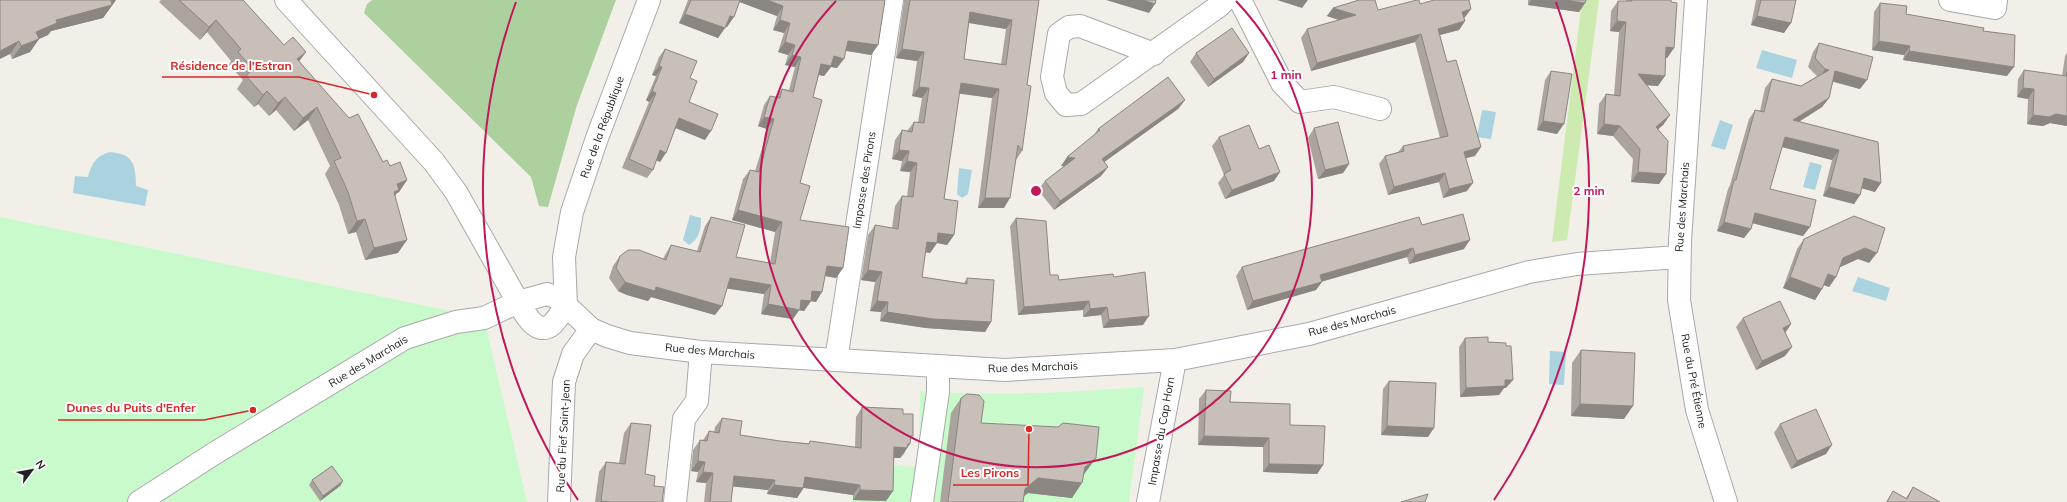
<svg xmlns="http://www.w3.org/2000/svg" width="2067" height="502" viewBox="0 0 2067 502" font-family="Mulish,sans-serif">
<rect width="100%" height="100%" fill="#f2efe9"/>
<path fill="#cdebb0" d="M1582 0H1599L1567 240 1552 242Z"/>
<path fill="#add19e" d="M372 0H616L577 105 548 207 539 206 531 177 364 13 367 4Z"/>
<path fill="#c8facc" d="M0 217 484 318 527 502H0Z
M1144 387 1129 502H852L853 464 919 467 920 391C995 396 1069 393 1144 387Z"/>
<path fill="#aad3df" d="M1762 50 1797 60 1792 78 1756 68Z
M1482 110 1496 112 1491 139 1477 137Z
M1720 120 1733 125 1725 150 1711 146Z
M110 152C133 154 136 164 136 186L148 190 145 206 73 193 75 176 88 177C92 164 95 156 110 152Z
M1810 162 1822 165 1815 190 1803 187Z
M959 168 972 170 968 194 962 198 957 194Z
M690 215 701 218C701 230 699 239 689 245L683 240Z
M1858 277 1890 288 1886 301 1852 291Z
M1550 351 1566 352 1564 385 1549 384Z"/>
<g fill="none" stroke-linecap="round" stroke-linejoin="round">
<g stroke="#a9a9a9" stroke-width="24">
<path id="minor" d="M286 0 434 162 456 192 518 302C524 312 535 335 550 326 556 322 562 311 566 306
M1240 0 1282 83 1300 102 1334 97 1380 109
M1696 0 1680 241 1679 300 1697 410 1726 502
M1950 0 1995 8 1996 0
M1154 54 1080 26 1069 27 1059 34 1052 77 1056 93 1066 105 1081 104 1219 6 1225 0
M566 306 564 257 572 212 597 138 649 0
M836 360 892 0
M139 502 215 453 405 338 456 322 484 318 518 302 547 294 558 298 591 329 607 336 630 343 701 352 1005 370 1175 360 1309 334 1529 272 1577 264 1679 257
M559 502 564 382 573 354 591 329
M675 502 684 419 697 401 701 352
M922 502 938 392V366
M1148 502 1175 360"/>
</g>
<use href="#minor" stroke="#fff" stroke-width="22"/>
</g>
<path fill="#aba49e" fill-rule="evenodd" d="M0 0H116L103 18 51 31 48 35 39 39 30 52 12 59 10 54Z
M161 0H244V1L284 45 306 52 299 61 383 162 390 166 407 180 399 192 397 193 395 195 398 253 365 260 356 232 348 234 339 205 325 174 330 166 308 120 294 131 276 110 269 116 258 104 254 107 237 89 243 80 229 65 231 61 207 32 200 40 159 2Z
M688 0H885L878 45 871 55 846 51 837 68 831 67 824 76 819 75 813 97 800 183V220L843 268 836 278 825 276 816 302 811 301 804 311 799 310 793 319 761 314 764 294 727 288 715 315 651 297 648 301 627 295 618 291 609 278 613 266 620 256 663 259 665 255 671 245 697 251 705 226 711 217 736 257 770 263 775 232 732 220 743 179 750 170 755 171 765 139 767 129 758 126 764 105 770 96 776 97 782 89 789 90 795 67 785 65 788 55 778 52 784 33 773 30 777 16 740 2 727 27 726 26 718 38 679 23Z
M904 0H1039L1027 85 1022 151 1016 160 1004 208H978L992 98 959 93 944 199 954 235 947 245 937 243 930 253 925 252 922 277 964 283 967 278 991 322 985 332 926 328 880 321 881 312 870 311 875 282 861 280 868 235 875 225 892 228 895 206 902 196 907 197 910 172 900 171 902 161 892 159 895 140 902 130 907 131 914 122H918L922 98 912 96 917 61 896 58ZM969 23 1006 29 1001 64 964 59Z
M1528 0H1586L1585 3 1579 12 1528 5Z
M1626 0H1671L1674 48 1667 58H1666L1658 86 1646 85 1670 115 1663 125 1658 129 1666 174 1659 184 1631 182 1633 159 1613 136 1597 134 1599 104 1606 94 1614 95 1619 32 1610 31 1611 11 1618 1H1626Z
M1756 0H1796L1784 33 1751 25Z
M1880 3 1906 14 2007 76 1903 60 1904 55 1872 50 1874 12Z
M1420 4 1471 9 1465 17 1464 18 1465 21 1459 30 1440 35 1447 62 1475 156 1465 158 1467 191 1443 198 1439 182 1388 195 1379 164 1385 156 1398 152 1403 146 1440 138 1415 42 1311 71 1301 38 1307 29 1339 20 1327 16 1333 8 1378 10Z
M1819 43 1860 89 1833 82 1829 98 1822 107 1799 122 1878 142 1875 192 1862 188 1860 195 1854 204 1823 196 1832 160 1782 147 1770 189 1803 236 1752 223 1751 229 1744 238 1717 231 1728 189 1730 185 1749 119 1755 110 1760 111 1765 88 1772 79 1801 86 1817 76 1808 67 1813 52Z
M665 49 690 78 689 102 705 140 676 128 660 162 656 160 653 170 647 178 622 168 649 102 646 100 656 76 652 75 659 57Z
M1196 53H1249L1243 62 1208 87 1190 62Z
M2067 53V126L2050 123 2043 126 2027 124 2028 99 2017 97 2018 79 2024 70 2062 76 2065 56Z
M1551 71 1557 134 1537 130 1545 80Z
M1185 100 1178 109 1104 162 1108 167 1101 176 1054 210 1038 190 1045 181 1064 166H1061L1093 136 1098 129Z
M1314 128 1349 164 1343 173 1318 179 1308 138Z
M1219 137 1259 149 1274 181 1225 199 1218 183 1224 175 1212 146Z
M1016 218 1050 275 1059 280 1114 277 1143 325 1103 328 1101 315 1083 317V310L1018 315 1010 226Z
M1422 225 1464 249 1409 264 1407 257 1322 281 1316 290 1247 310 1236 276 1242 267Z
M1804 239 1869 263 1858 259 1840 267 1836 277 1829 287 1824 285 1815 300 1783 288 1797 249Z
M1743 318 1791 324 1785 333V356L1756 370 1736 327Z
M1465 338 1488 342 1506 388H1504L1499 395 1460 397 1459 347Z
M1581 350 1624 419 1571 416 1572 363Z
M1389 381 1428 437 1381 435 1383 389Z
M1206 390 1230 402 1290 425 1323 465 1317 474 1263 472V447L1198 445 1199 399Z
M961 398 981 423 1085 473 1084 474 1072 498 1028 493 1024 496 1023 502H940L951 413Z
M862 407 903 414 911 439 904 454 900 458H894L893 491 886 501 853 500V495L804 488 797 498 767 494 768 490 733 486 731 502H704L706 483 696 482 698 472 691 471 693 450 700 440H703L709 431 714 432 715 427 722 418 740 435 780 441 855 447 856 417Z
M631 423 645 474 654 486 662 502H595L599 472 606 462 619 463 624 433Z
M1780 424 1826 454 1791 469 1774 433Z
M312 480 343 481 340 486 320 501 309 485Z
M1913 487 1940 502H1886L1893 491 1906 498Z"/>
<path fill="#8b8681" d="M107 0H116L103 18 51 31 48 35 39 39 30 52 12 59 21 46 36 32 56 20Z
M738 0H767L783 6 777 16 737 1Z
M1106 0H1143L1155 4 1149 13Z
M1277 0H1308L1302 8Z
M1531 0H1564L1585 3 1579 12 1528 5Z
M1333 8 1356 15 1350 24 1327 16Z
M1471 9 1465 17 1456 20 1462 12Z
M970 12 1012 20 1006 29 963 22Z
M685 14 725 28 718 38 679 23Z
M730 16 734 17 727 27 723 25Z
M1757 16 1791 23 1784 33 1751 25Z
M216 20 207 32 200 40 209 27Z
M780 20 790 23 784 33 773 30Z
M1465 21 1459 30 1432 37 1438 29Z
M1617 21 1626 22 1619 32 1610 31Z
M1421 34 1415 42 1311 71 1317 63Z
M19 41 10 54 0 59V51Z
M848 41 878 45 871 55 842 50Z
M1879 41 1910 46 1904 55 1872 50Z
M785 42 795 45 788 55 778 52Z
M1666 47 1674 48 1667 58 1659 57Z
M902 49 924 52 917 61 896 58Z
M1909 51 2014 67 2007 76 1903 60Z
M306 52 297 64V59Z
M1249 53 1243 62 1208 87 1214 79Z
M792 55 801 57 795 67 785 65Z
M834 56 844 59 837 68 831 67 824 76 815 74 821 64Z
M659 66 662 67 656 76 652 75Z
M1825 69 1829 70 1819 78Z
M1835 71 1867 80 1860 89 1829 80Z
M1638 74 1665 76 1658 86 1631 84Z
M961 83 999 89 992 98 954 93Z
M919 87 929 88 922 98 912 96Z
M2023 88 2034 89 2028 99 2017 97Z
M267 91 258 104 254 107 263 95Z
M652 91 656 93 649 102 646 100Z
M285 97 276 110 269 116 278 103Z
M1829 98 1822 107 1787 129 1793 120Z
M1185 100 1178 109 1096 168 1102 159Z
M317 107 308 120 294 131 303 118Z
M2056 114 2067 116V126L2050 123 2043 126 2027 124 2033 115Z
M1670 115 1663 125 1649 137 1656 127Z
M764 117 774 119 767 129 758 126Z
M679 118 711 131 705 140 673 127Z
M1543 121 1564 124 1557 134 1537 130Z
M1604 124 1620 126 1613 136 1597 134Z
M1785 137 1839 150 1832 160 1778 146Z
M1481 147 1475 156 1458 160 1464 152Z
M660 150 666 153 660 162 654 159Z
M899 150 909 151 902 161 892 159Z
M1067 157 1075 158 1069 167 1061 166Z
M907 161 917 163 910 172 900 171Z
M1349 164 1343 173 1318 179 1325 170Z
M1108 167 1101 176 1054 210 1060 201Z
M1280 172 1274 181 1225 199 1232 190Z
M1638 172 1666 174 1659 184 1631 182Z
M1445 173 1439 182 1388 195 1394 187Z
M1864 178 1881 183 1875 192 1857 187Z
M407 180 399 192 397 193 390 203 397 184Z
M1473 183 1467 191 1443 198 1449 189Z
M1829 187 1860 195 1854 204 1823 196Z
M985 198H1010L1004 208H978Z
M738 210 782 222 775 232 732 220Z
M1755 213 1810 227 1803 236 1748 222Z
M365 219 356 232 348 234 357 221Z
M1724 222 1751 229 1744 238 1717 231Z
M938 233 954 235 947 245 937 243 930 253 920 251 927 242Z
M407 240 398 253 365 260 374 248Z
M1470 240 1464 249 1409 264 1415 255Z
M1413 248 1407 257 1314 284 1320 275Z
M1865 248 1877 253 1869 263 1858 259 1836 269 1843 258Z
M827 266 843 268 836 278 820 275Z
M868 270 882 272 875 282 861 280Z
M1828 274 1836 277 1829 287 1821 284Z
M1790 277 1822 289 1815 300 1783 288Z
M730 278 771 285 764 294 723 288Z
M625 282 656 287 722 306 715 315 651 297 648 301 627 295 618 291Z
M1322 282 1316 290 1247 310 1253 301Z
M812 291 822 292 816 302 806 300Z
M801 300 811 301 804 311 799 310 793 319 761 314 768 304Z
M877 301 888 302 881 312 870 311Z
M1089 301 1083 310 1018 315 1024 307Z
M1107 307 1101 315 1083 317 1090 309Z
M887 312 991 322 985 332 926 328 880 321Z
M1149 316 1143 325 1103 328 1109 320Z
M1791 324 1785 333 1783 328Z
M1792 347 1785 356 1756 370 1762 361Z
M1505 380H1513L1506 388H1504L1499 395 1460 397 1466 388Z
M1580 404 1633 406 1624 419 1571 416Z
M1387 426 1434 428 1428 437 1381 435Z
M1204 436 1269 438 1263 447 1198 445Z
M908 444H910L900 458 887 457 894 447Z
M1832 445 1826 454 1791 469 1797 461Z
M1096 458 1085 473 1074 482 1085 467Z
M698 461 705 462 698 472 691 471Z
M1269 464 1323 465 1317 474 1263 472Z
M703 472 713 473 706 483 696 482Z
M734 476 775 480 768 490 727 486Z
M805 477 860 485 853 495 798 487Z
M1038 478 1082 483 1072 498 1028 493 1017 502 1025 489Z
M343 481 340 486 320 501 323 496Z
M774 485 803 488 797 498 767 494Z
M860 490 893 491 886 501 853 500Z
M601 501 611 502H600Z"/>
<path fill="#c7bfb8" stroke="#8b8681" fill-rule="evenodd" d="M0 0H111L112 5 56 20 57 23 36 32 39 39 21 46 19 41 0 51Z
M179 0H243L284 45 293 37 306 52 297 59 349 118 358 114 383 162 387 160 390 166 400 162 407 180 397 184 399 190 394 192 407 240 374 248 365 219 357 221 348 192 334 161 341 158 317 107 303 118 285 97 278 103 267 91 263 95 246 76 253 69 238 52 241 49 216 20 209 27Z
M691 0H740L734 17 730 16 725 28 685 14Z
M767 0H885L878 45 848 41 844 59 834 56 831 66 821 64 813 97 822 100 800 183 810 186 800 220 849 227 843 268 827 266 822 292 812 291 811 301 801 300 800 310 768 304 771 285 730 278 722 306 656 287 655 291 634 285 625 282 616 268 620 256 628 250H639L666 260 671 245 700 252 711 217 745 225 736 257 775 264 782 222 738 210 750 170 759 172 771 129 774 119 764 117 770 96 780 98 782 89 793 92 801 57 792 55 795 45 785 42 790 23 780 20 783 6Z
M910 0H1039L1027 85 1031 86 1022 151 1018 145 1010 198H985L999 89 961 83 944 199 958 201 954 235 938 233 937 243 927 242 922 277 967 284V278L994 280 991 322 933 319 887 312 888 302 877 301 882 272 868 270 875 225 898 229 902 196 913 197 917 163 907 161 909 151 899 150 902 130 912 132 914 122 924 123 929 88 919 87 924 52 902 49ZM970 12 1012 20 1006 65 964 59Z
M1143 0H1156L1155 4Z
M1359 0H1375L1378 10 1417 0H1419L1420 4 1434 0H1469L1471 9 1462 12 1465 21 1438 29 1447 62 1456 60 1481 147 1464 152 1473 183 1449 189 1445 173 1394 187 1385 156 1404 151 1403 146 1448 136 1421 34 1317 63 1307 29 1356 15 1333 8Z
M1564 0H1586L1585 3Z
M1632 0H1671V2L1677 3 1674 48 1666 47 1665 76 1638 74 1670 115 1656 127 1668 141 1666 174 1638 172 1640 149 1620 126 1604 124 1606 94 1620 96 1626 22 1617 21 1618 1H1632Z
M1761 0H1796L1791 23 1757 16Z
M1880 3 1907 6 1906 14 1984 28 1983 31 2015 35 2014 67 1909 51 1910 46 1879 41Z
M1232 28 1249 53 1214 79 1196 53Z
M1819 43 1873 57 1867 80 1835 71 1829 98 1793 120 1878 142 1881 183 1864 178 1860 195 1829 187 1839 150 1785 137 1770 189 1816 200 1810 227 1755 213 1751 229 1724 222 1734 180H1736L1755 110 1764 112 1772 79 1801 86 1829 70 1825 69 1815 58Z
M665 49 697 61 690 78 697 81 689 102 718 114 711 131 679 118 666 153 660 150 653 170 629 159 656 93 652 91 662 67 659 66Z
M2024 70 2066 76 2067 72V116L2056 114 2049 117 2033 115 2034 89 2023 88Z
M1551 71 1572 74 1564 124 1543 121Z
M1168 77 1185 100 1102 159 1108 167 1060 201 1045 181 1075 158 1067 157 1100 130 1098 129Z
M1338 122 1349 164 1325 170 1314 128Z
M1249 125 1259 149 1269 145 1280 172 1232 190 1224 174 1231 170 1219 137Z
M1463 214 1470 240 1415 255 1413 248 1320 275 1322 282 1253 301 1242 267 1419 217 1422 225Z
M1854 216 1885 228 1877 253 1865 248 1843 258 1836 277 1828 274 1822 289 1790 277 1804 239Z
M1016 218 1046 221 1050 275H1058L1059 280 1113 274 1114 277 1145 272 1149 316 1109 320 1107 307 1090 309 1089 301 1024 307Z
M1780 301 1791 324 1783 328 1792 347 1762 361 1743 318Z
M1488 337V342L1506 343V346H1511L1513 380H1505V386L1466 388 1465 338Z
M1581 350 1635 353 1633 406 1580 404Z
M1389 381 1436 383 1434 428 1387 426Z
M1206 390 1231 391 1230 402 1290 404V425L1325 426 1323 465 1269 464V438L1204 436Z
M967 394 979 395 984 401 981 423 1058 427 1063 423 1099 427 1096 458 1085 467 1082 483 1038 478 1025 489 1023 502H948L961 398Z
M862 407 903 409V414H913V436H911L910 444H908L907 448 894 447 893 491 860 490V485L805 477 803 488 774 485 775 480 734 476 731 502H710L713 473 703 472 705 462 698 461 700 440 707 441 709 431 719 433 722 418 742 421 740 435 780 441 809 444 810 441 861 448Z
M1816 409 1832 445 1797 461 1780 424Z
M631 423 651 425 645 474 655 476 654 486 664 487 662 502H611L601 501 606 462 625 464Z
M332 466 343 481 323 496 312 480Z
M1913 487 1940 502H1887L1893 491 1907 499Z
M1428 494 1425 502H1401Z"/>
<g fill="none" stroke="#c2185b" stroke-width="2">
<path d="M1236 1A276 276 0 1 1 836 1"/>
<path d="M578 500A553 553 0 0 1 516 2M1556 2A553 553 0 0 1 1494 500"/>
</g>
<g text-anchor="middle" stroke-width="4" stroke-linejoin="round" paint-order="stroke">
<g font-size="11" fill="#222" stroke="#fff">
<text transform="translate(602 127) rotate(-70)" y="4">Rue de la République</text>
<text transform="translate(864 180) rotate(-81)" y="4">Impasse des Pirons</text>
<text transform="translate(1682 207) rotate(-86)" y="4">Rue des Marchais</text>
<text transform="translate(1352 321) rotate(-15)" y="4">Rue des Marchais</text>
<text transform="translate(710 351) rotate(5)" y="4">Rue des Marchais</text>
<text transform="translate(368 361) rotate(-31)" y="4">Rue des Marchais</text>
<text transform="translate(1033 367) rotate(-2)" y="4">Rue des Marchais</text>
<text transform="translate(1694 381) rotate(79)" y="4">Rue du Pré Étienne</text>
<text transform="translate(1161 431) rotate(-80)" y="4">Impasse du Cap Horn</text>
<text transform="translate(563 436) rotate(-87)" y="4">Rue du Fief Saint-Jean</text>
</g>
</g>
<circle cx="1036" cy="191" r="6" fill="#c2185b" stroke="#fff" stroke-width="2"/>
<g font-size="12" text-anchor="middle" font-weight="bold" fill="#c2185b" stroke="#fff" stroke-width="4" stroke-linejoin="round" paint-order="stroke">
<text x="1286" y="79">1 min</text>
<text x="1589" y="195">2 min</text>
</g>
<path fill="none" stroke="#d62828" stroke-width="1.5" d="M374 95L299 77H162M253 410L204 420H58M1029 429L1028 485H953"/>
<g fill="#d62828" stroke="#fff" stroke-width="1.5">
<circle cx="374" cy="95" r="4"/>
<circle cx="253" cy="410" r="4"/>
<circle cx="1029" cy="429" r="4"/>
</g>
<g font-size="12" text-anchor="middle" font-weight="bold" fill="#d62828" stroke="#fff" stroke-width="4" stroke-linejoin="round" paint-order="stroke">
<text x="231" y="70">Résidence de l'Estran</text>
<text x="131" y="412">Dunes du Puits d'Enfer</text>
<text x="990" y="477">Les Pirons</text>
</g>
<g transform="translate(32 470) rotate(58)" stroke="#ffffff" stroke-width="3" paint-order="stroke">
<path d="M0-3L7 15L0 10L-7 15Z" fill="#222222"/>
<text y="-6" font-size="11" font-weight="bold" text-anchor="middle" fill="#222222">N</text>
</g>
</svg>
